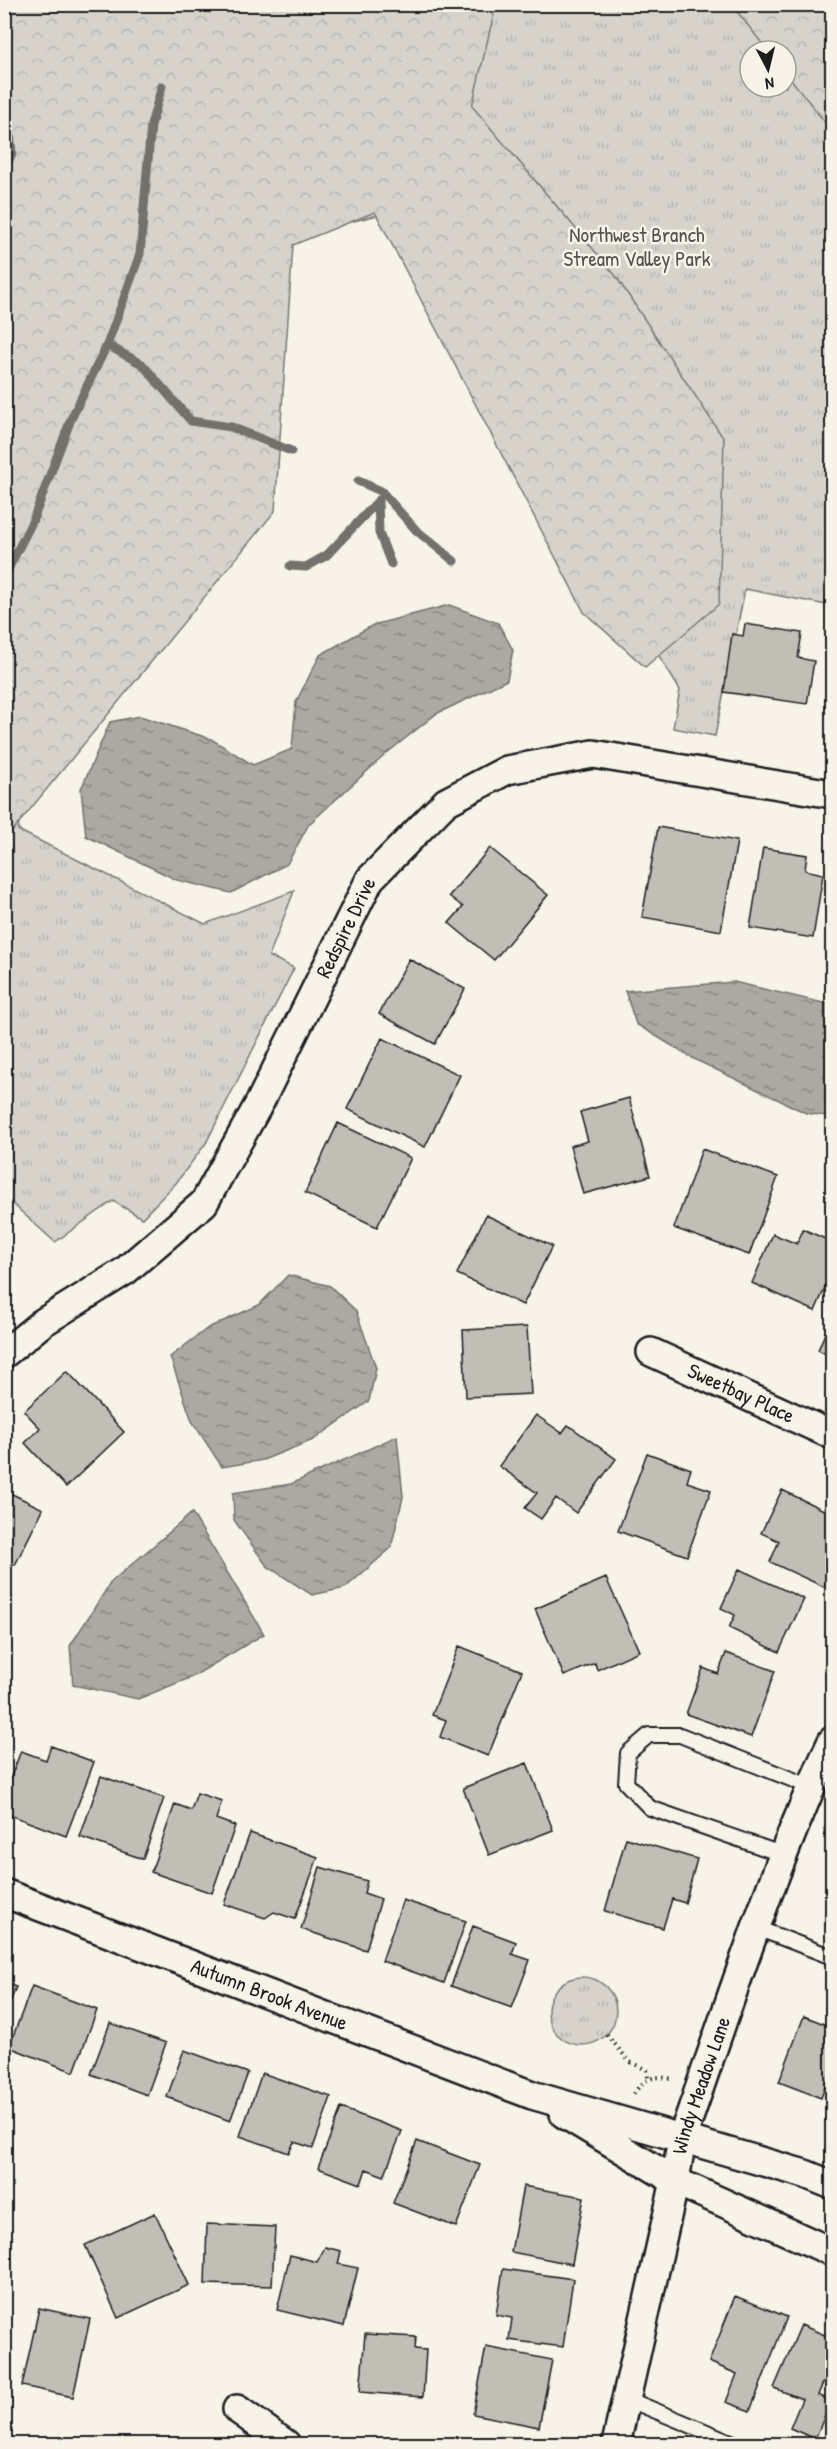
<svg xmlns="http://www.w3.org/2000/svg" width="837" height="2449" viewBox="0 0 837 2449" font-family="'Patrick Hand',sans-serif">
<defs>
<pattern id="grass-tufts" width="24" height="20" patternUnits="userSpaceOnUse" patternTransform="scale(1.5)"><rect width="24" height="20" fill="#d7d3cb"/><path d="M3 7l-1-3M5 7V3M7 7l1-3M15 17l-1-3M17 17v-4M19 17l1-3" fill="none" stroke="#b8b5ae"/></pattern>
<pattern id="forest-crowns" width="20" height="18" patternUnits="userSpaceOnUse" patternTransform="scale(1.5)"><rect width="20" height="18" fill="#d7d3cb"/><path d="M2 6a3 3 0 1 1 6 0M12 15a3 3 0 1 1 6 0" fill="none" stroke="#b8b5ae"/></pattern>
<pattern id="water-ripples" width="26" height="14" patternUnits="userSpaceOnUse" patternTransform="scale(1.5)"><rect width="26" height="14" fill="#aca9a2"/><path d="M2 4q2-2 4 0t4 0M15 11q2-2 4 0t4 0" fill="none" stroke="#8b8983"/></pattern>
</defs>
<rect width="100%" height="100%" fill="#f7f3e8"/>
<filter id="ink" filterUnits="userSpaceOnUse"><feTurbulence type="fractalNoise" baseFrequency=".0167" numOctaves="2"/><feDisplacementMap in="SourceGraphic" scale="12" xChannelSelector="R" yChannelSelector="G"/><feConvolveMatrix kernelMatrix="1 2 1 2 8 2 1 2 1" color-interpolation-filters="sRGB"/></filter>
<g filter="url(#ink)">
<path fill="url(#grass-tufts)" stroke="#7a7874" stroke-width="1.5" fill-rule="evenodd" d="M5 5H832V606L745 589 715 736 673 728 680 690 386 213 261 244 40 697 18 830 205 924 294 891 269 956 294 968 206 1143 176 1183 142 1218 113 1201 55 1242 5 1197ZM750 51H786V87H750Z
M548 2011a34 34 0 1 1 68 0a34 34 0 1 1-68 0Z"/>
<path fill="url(#forest-crowns)" stroke="#7a7874" stroke-width="1.5" d="M5 4 496 5 472 106 615 275 724 439 719 604 645 667 584 612 375 212 293 245 275 511 5 840Z
M732 5H832V131L786 73V51H768Z"/>
<path fill="url(#water-ripples)" stroke="#72716c" stroke-width="1.5" d="M449 605 498 623 513 650 507 680 436 714 387 753 309 824 287 864 231 893 177 880 86 836 81 789 110 722 140 716 211 739 253 765 292 749 296 702 320 655 373 625Z
M734 982 832 1005V1117L806 1113 694 1059 636 1024 625 991Z
M288 1275 330 1286 356 1311 376 1368 369 1401 313 1440 263 1460 222 1467 192 1421 170 1357 208 1328 259 1305Z
M397 1436 403 1497 391 1548 345 1588 312 1595 267 1566 234 1520 233 1493 291 1484Z
M192 1513 264 1634 192 1677 138 1699 73 1685 70 1646 111 1582Z"/>
<g fill="none" stroke-linecap="round" stroke-linejoin="round">
<path stroke="#72716c" stroke-width="9" d="M4 67 12 154 4 168
M107 345 142 364 191 421 231 427 291 451
M358 481 381 491 416 530 454 561
M378 500 379 533 391 564
M290 566 306 567 327 555 378 501
M4 577 33 520 71 419 107 345 140 254 151 125 162 86"/>
</g>
<path fill="#c0beb5" stroke="#1c1c1c" stroke-width="1.5" d="M745 624 802 633 798 658 814 661 807 704 724 692 732 634 743 636Z
M658 827 737 841 721 931 642 917Z
M490 848 548 895 494 960 449 923 463 907 449 896Z
M763 848 807 855 805 870 823 874 813 938 750 928Z
M409 959 465 989 435 1044 379 1014Z
M382 1038 460 1075 425 1147 347 1109Z
M629 1098 650 1176 583 1194 570 1146 588 1141 580 1112Z
M338 1123 411 1158 377 1227 305 1193Z
M702 1149 778 1177 749 1255 674 1228Z
M486 1215 552 1246 523 1305 457 1274Z
M803 1229 832 1242V1272L815 1311 752 1283 773 1234 797 1244Z
M832 1317V1357L818 1350Z
M527 1327 531 1394 466 1397 463 1330Z
M67 1371 124 1432 66 1487 25 1443 40 1428 24 1411Z
M536 1415 562 1433 568 1425 616 1459 576 1513 556 1498 541 1519 525 1508 537 1493 499 1466Z
M647 1453 691 1469 687 1482 711 1490 687 1556 618 1531Z
M4 1490 43 1509 15 1565 4 1560Z
M782 1490 832 1514V1569L824 1587 770 1562 779 1541 761 1533Z
M739 1569 804 1599 779 1652 729 1628 735 1615 721 1608Z
M606 1578 639 1651 597 1670 595 1663 564 1676 535 1609Z
M459 1646 522 1671 488 1756 440 1737 446 1720 432 1715Z
M726 1653 775 1671 751 1737 686 1714 703 1668 718 1674Z
M51 1746 94 1762 66 1836 4 1813V1794L21 1751 46 1760Z
M527 1763 553 1830 489 1855 463 1788Z
M101 1776 164 1798 143 1859 80 1837Z
M197 1793 222 1801 216 1819 235 1826 212 1893 151 1872 175 1804 191 1810Z
M250 1833 318 1857 295 1919 274 1912 265 1918 224 1904Z
M626 1838 697 1859 685 1903 672 1899 663 1928 605 1911Z
M320 1867 367 1881 364 1893 381 1899 366 1950 301 1929Z
M403 1900 466 1921 444 1983 382 1961Z
M473 1926 516 1942 512 1954 530 1960 512 2008 451 1986Z
M4 1983 16 1987 4 2018Z
M32 1986 97 2010 74 2072 9 2047Z
M804 2016 832 2027V2068L821 2098 779 2082Z
M110 2023 166 2043 147 2095 91 2074Z
M184 2050 248 2073 230 2121 167 2097Z
M262 2073 331 2097 313 2148 294 2142 289 2153 240 2136Z
M341 2108 402 2131 384 2176 366 2169 361 2184 318 2168Z
M417 2141 480 2165 456 2227 393 2203Z
M523 2186 584 2197 572 2264 511 2252Z
M155 2213 189 2285 118 2318 85 2245Z
M207 2224 275 2227 272 2286 205 2284Z
M325 2247 341 2251 338 2264 358 2268 344 2326 277 2310 290 2255 317 2262Z
M503 2269 573 2279 563 2347 509 2340 512 2318 496 2315Z
M735 2296 787 2317 750 2411 726 2402 737 2374 709 2362Z
M39 2308 90 2319 73 2397 22 2386Z
M801 2325 832 2338V2361L818 2395 831 2401 815 2439 790 2428 802 2399 774 2388Z
M365 2334 416 2337 415 2349 426 2350 423 2397 360 2392Z
M486 2347 552 2360 539 2427 473 2414Z"/>
<g fill="none" stroke-linecap="round" stroke-linejoin="round">
<g stroke="#1c1c1c" stroke-width="18">
<path id="lane" d="M784 1855 650 1808 626 1783 628 1753 649 1735H680L811 1787
M757 1928 832 1957
M627 2399 736 2444"/>
</g>
<g stroke="#1c1c1c" stroke-width="32">
<g id="street">
<path id="s1" d="M651 1352 832 1435"/>
<path id="s2" d="M4 1354 42 1323 125 1271 204 1203 260 1102 370 879 446 802 507 770 593 754 832 794"/>
<path id="s3" d="M4 1893 532 2095 805 2174 832 2185"/>
<path d="M564 2114 675 2181 832 2252"/>
<path d="M237 2409 286 2444"/>
<path id="s4" d="M616 2444 675 2181 682 2138C729 2005 772 1869 832 1741"/>
</g>
</g>
<path stroke="#1c1c1c" stroke-width="4" stroke-dasharray="1.5 4.5" stroke-linecap="butt" d="M607 2035 630 2062 647 2070 648 2078
M634 2094C644 2077 655 2075 673 2079"/>
<use href="#lane" stroke="#f7f3e8" stroke-width="14"/>
<use href="#street" stroke="#f7f3e8" stroke-width="27"/>
</g>
</g>
<g text-anchor="middle" stroke-width="5" stroke-linejoin="round" paint-order="stroke">
<g font-size="21" fill="#545351" stroke="#f7f3e8">
<text x="637" y="242">Northwest Branch<tspan x="637" dy="24">Stream Valley Park</tspan></text>
</g>
<g font-size="21" fill="#1c1c1c" stroke="#f7f3e8">
<text dy="7" stroke="none"><textPath href="#s2" startOffset="561">Redspire Drive</textPath></text>
<text dy="7" stroke="none"><textPath href="#s1" startOffset="99">Sweetbay Place</textPath></text>
<text dy="7" stroke="none"><textPath href="#s3" startOffset="284">Autumn Brook Avenue</textPath></text>
<text dy="7" stroke="none"><textPath href="#s4" startOffset="369">Windy Meadow Lane</textPath></text>
</g>
</g>
<rect width="837" height="2449" fill="none" stroke="#f7f3e8" stroke-width="24"/>
<rect x="12" y="12" width="813" height="2425" fill="none" stroke="#1c1c1c" stroke-width="2" filter="url(#ink)"/>
<g transform="translate(768 69) rotate(173)"><circle r="28" fill="#f7f3e8" stroke="#9f9d96" stroke-width="1.5"/>
<path d="M0-4.5L10 22L0 15L-10 22Z" fill="#1c1c1c"/>
<text y="-9" font-size="16" font-weight="bold" text-anchor="middle" fill="#1c1c1c">N</text>
</g>
</svg>
